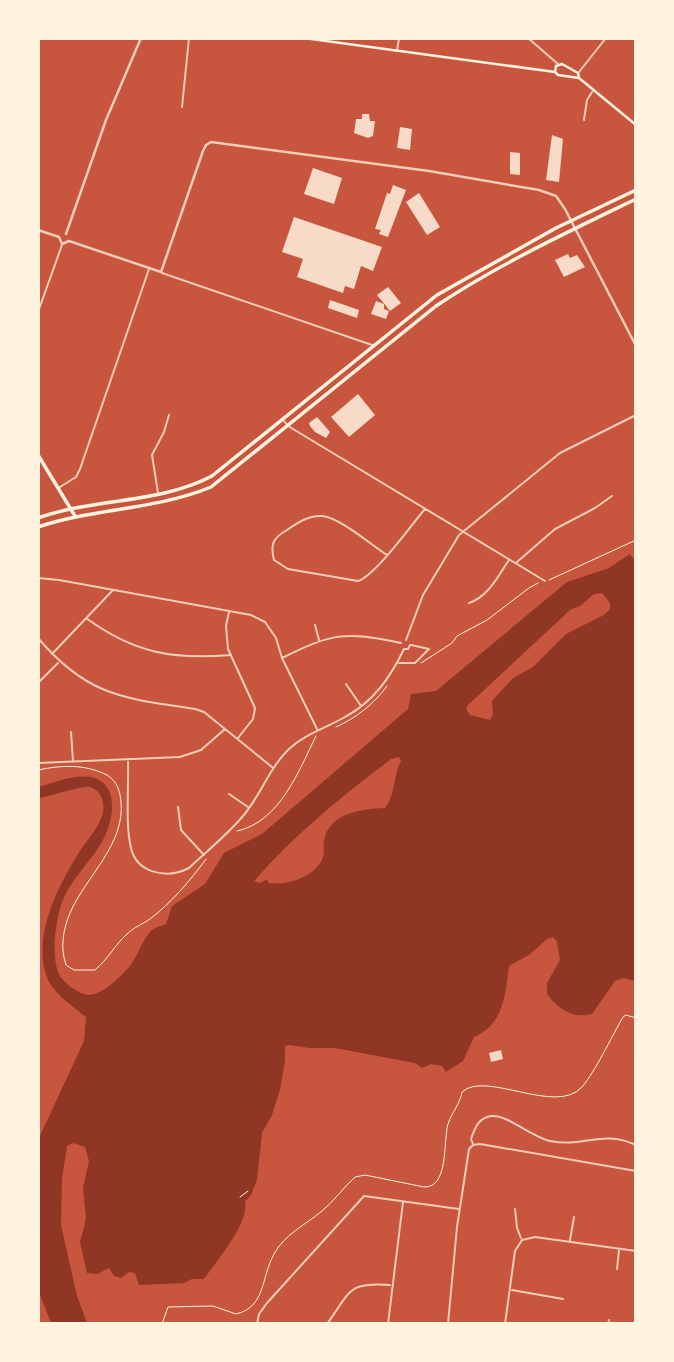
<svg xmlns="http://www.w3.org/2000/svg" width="674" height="1362" viewBox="0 0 674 1362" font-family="'IBM Plex Sans',sans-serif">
<rect width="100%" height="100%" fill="#c8553d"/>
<path fill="#8f3625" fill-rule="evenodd" d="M630 554 635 561V981L623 978 615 981 592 1014C573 1019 558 1009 547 994V983L560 960 557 942 553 937 547 939 529 955 509 966C505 995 504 1024 474 1037L463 1061 446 1072 442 1066 431 1064 422 1068 415 1063 335 1048H309L290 1045 285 1046V1061L280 1090 272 1115 262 1133 257 1180 251 1195 245 1202C249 1224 217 1260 204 1279H192L184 1283 139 1285 135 1273 129 1272 121 1278 114 1276 109 1268 98 1274 87 1273 80 1242 86 1219 83 1188 89 1161 85 1147 73 1143 67 1146 62 1179 61 1225 77 1296 87 1323H51L39 1292V1138L84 1041 86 1017C73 1006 56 996 48 980 31 939 57 888 78 854 86 841 99 828 103 813 105 802 101 790 90 787 84 785 48 797 39 798L38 787C50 784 62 779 75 777 118 771 118 811 103 840 92 860 74 876 64 897 56 916 48 964 63 980 69 986 80 995 90 995 104 994 125 973 132 963 139 953 143 939 151 931 155 927 162 926 166 924L172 906 205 884 224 853 262 834 408 709 411 694 436 691 567 582 609 568ZM602 593 610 603V609L604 615 566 634 533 667 513 678 492 701 493 714 490 720 470 715 466 709 468 705 570 610 580 606 594 594ZM399 757 401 761C393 776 396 794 385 808 363 809 329 812 324 841 323 846 325 852 323 857 316 877 287 886 268 883V879L260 883 254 881C294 835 342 796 391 759Z"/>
<path fill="#f7dbc8" d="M362 114H369L370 121H375L373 136 368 138 354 133 356 119H362Z
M400 127 412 129 410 150 397 148Z
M552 135 563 139 559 182 546 180Z
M510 152 520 153V175L510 174Z
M313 168 342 178 334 204 304 194Z
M393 185 406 190 388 237 379 234 381 230 375 229 387 193 390 194Z
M419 193 440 227 427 235 406 202Z
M294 217 382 247 373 271 361 266 354 289 345 286 343 293 297 277 303 259 282 252Z
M568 254 570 258 577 255 585 267 564 277 555 260Z
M388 287 401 303 390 311 377 295Z
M330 300 359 310 357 318 328 308Z
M376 301 384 304V309L389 311 386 319 371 314Z
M358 394 375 415 349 437 331 417Z
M317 417 330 432 326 438 315 432 310 426 309 423Z
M501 1050 503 1059 491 1062 489 1053Z"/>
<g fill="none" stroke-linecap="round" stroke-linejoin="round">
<path stroke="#fff3e0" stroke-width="1" d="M549 580 636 540
M421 663 452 643 457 636 487 620 529 588 538 583
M336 727C356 718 374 704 387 686
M38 770C62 765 85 764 107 775 117 781 120 791 121 802 125 845 86 876 70 913 63 930 60 947 66 965L74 970H95C108 959 115 945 127 934 134 927 143 924 150 919 171 903 190 881 206 859
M237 831C280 822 299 770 316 736
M240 1197 248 1191
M162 1324 168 1307 213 1306 236 1314C266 1307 261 1277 274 1254 285 1234 305 1225 322 1211 334 1201 343 1188 355 1177L365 1175 424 1187C449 1188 443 1141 448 1124 452 1112 460 1104 462 1092 486 1070 556 1116 582 1087 595 1072 612 1036 623 1017L626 1015 636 1018"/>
<path stroke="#f1ccb7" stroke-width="2" d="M528 38 558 64
M397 51 399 38
M579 72 606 38
M182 107 189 38
M584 120 587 100 592 92
M162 273 372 345
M38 312 62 245
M284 421 288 426 545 581
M60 487 76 477 80 469 149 269
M158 493 152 455 164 432 169 415
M387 555C371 545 339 517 322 516 309 515 297 523 287 530 273 538 270 544 274 560L288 569 358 581C376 575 411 525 425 509
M517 562 555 529 595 508 612 496
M38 578 59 580 251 615 265 622 276 638 282 658 317 729
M469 603C489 596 498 576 509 560
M229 612 226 626 228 649 255 708 253 719 238 738
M86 618C134 653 173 660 231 655
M315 625 319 640
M38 638C88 697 124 698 195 709L204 712 272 767
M406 640 423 595 459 535 560 453 636 415
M52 654 113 590
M282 658C333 633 344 631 401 643
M399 663H415L429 649 411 645
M38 683 58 663
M346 684 361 706
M71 732 73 761
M128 759C129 785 125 824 131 848 137 874 168 879 189 868 207 851 227 835 243 816 261 795 269 768 289 749 305 734 326 728 345 717 373 702 390 678 404 649H408L410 645
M38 763 180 757 201 750 225 729
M229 794 248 807
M178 807 181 830 204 855
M473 1144 471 1139C475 1128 478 1118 491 1116 507 1114 531 1137 550 1141 583 1148 602 1129 636 1145
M635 1199H636
M515 1209 517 1228 521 1238
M570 1240 574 1217
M617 1269 619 1250
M512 1290 563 1299
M257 1324 259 1314 267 1303 364 1196 459 1209
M327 1324C351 1291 347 1282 390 1285
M388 1324 403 1202
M448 1324 457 1227 469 1149 473 1145 480 1144 636 1171
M505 1324 515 1251 522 1240 535 1237 636 1251
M608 1324 609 1320"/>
<path stroke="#f1ccb7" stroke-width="2.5" d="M38 230 59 237
M66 234 106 120 141 38
M59 237 62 244 69 241
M69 241 161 272 203 151 206 145 211 142 429 171 539 190 556 196 565 209 636 346"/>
<path stroke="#fff3e0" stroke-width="2.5" d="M304 38 555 72 558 75 579 78
M555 72 556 66 562 64 578 73 579 78
M579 78 636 125"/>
<path stroke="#fff3e0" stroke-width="3.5" d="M38 455 75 516"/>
<path stroke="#fff3e0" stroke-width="3.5" d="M38 518C94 498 159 504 212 476L437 295 556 228 636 190
M38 527C94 508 156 510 211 487L436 306C499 264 568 232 636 199"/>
</g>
<rect width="674" height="1362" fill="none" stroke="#fff3e0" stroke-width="80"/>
</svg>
